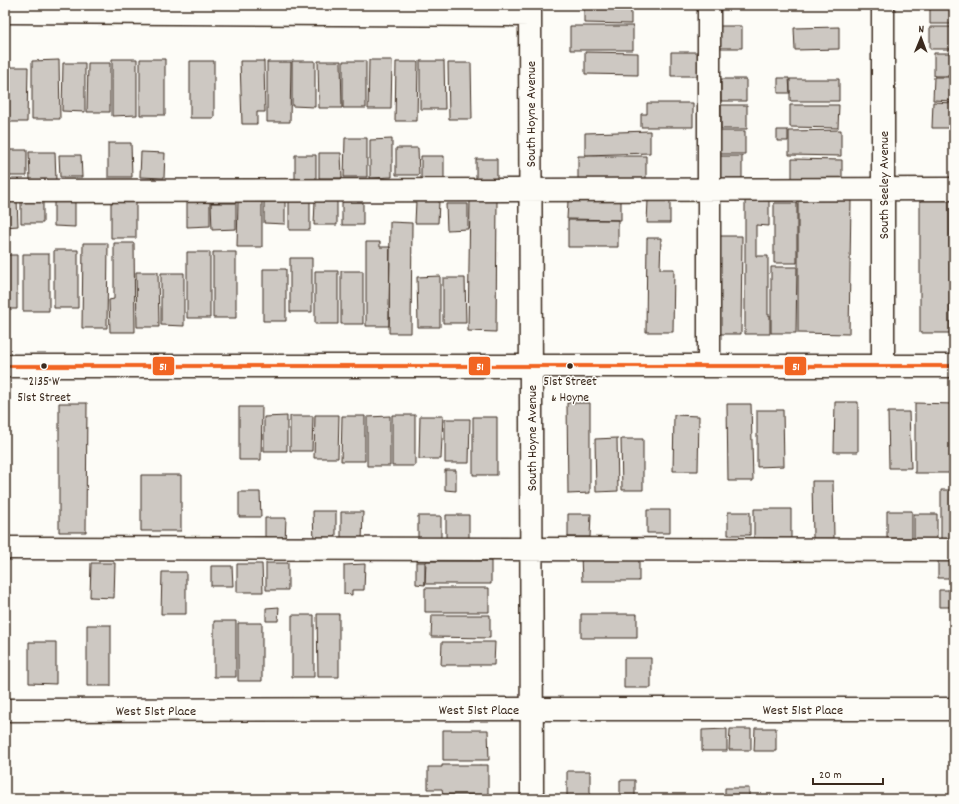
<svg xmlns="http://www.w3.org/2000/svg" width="959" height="804" viewBox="0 0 959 804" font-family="Dekko,sans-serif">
<rect width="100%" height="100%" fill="#fdfcf7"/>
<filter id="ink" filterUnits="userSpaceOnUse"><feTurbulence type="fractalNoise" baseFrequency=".025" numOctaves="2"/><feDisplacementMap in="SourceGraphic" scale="8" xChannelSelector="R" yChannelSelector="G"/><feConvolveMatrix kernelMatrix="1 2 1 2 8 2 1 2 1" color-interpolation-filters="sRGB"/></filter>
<g filter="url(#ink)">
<path fill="#cdc8c2" stroke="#3b2a1e" d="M584 5H631V24L584 23Z
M930 5H954V24H930Z
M570 26H633V50H570Z
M717 26H742V48H717Z
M839 27V49L795 50 794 28Z
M930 27H954V49H930Z
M585 52 638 53V75L585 74Z
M671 52H698V76H671Z
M934 53H954V76H934Z
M112 59H137V115L112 116Z
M140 59H165V115H140Z
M59 60 60 119H32V61Z
M369 60H392L391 109H368Z
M190 61H214V118H190Z
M240 61H264L265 112H257V124H242Z
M292 61H315V107L292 106Z
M318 61H341L342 108H319Z
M343 61H366V108H343Z
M420 61H444L445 109H420Z
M267 62H291L290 122H267Z
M396 62H418L417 121H395Z
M63 63H85V112L62 111Z
M88 63H110V112H87Z
M448 63H471L472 119H449Z
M5 67H28L27 122H5Z
M934 77H954V101L933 100Z
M778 78H789L790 93H778Z
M721 79H746V101H721Z
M790 79H839V101H790Z
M933 102 954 103V128H932Z
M647 103H693V127H641V114H647Z
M721 105H747V129H721Z
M790 105H839L838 128 790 127Z
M777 130H788V141H777Z
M841 130V156L789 155V131Z
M650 131V153L585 155V133Z
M720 131H745V154H720Z
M345 138H367V177H344Z
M392 139V177L370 178V140Z
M108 143H131L132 177H108Z
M396 148H418L419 175H396Z
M5 150H27V176H5Z
M29 152H55L56 180H30Z
M141 152 165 153 164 178 140 177Z
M319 153H341L342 178H319Z
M59 155H81L82 177H60Z
M295 155H316V179H295Z
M421 156H444V179H421Z
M578 156H646V182L578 183Z
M718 156H742V182L718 181Z
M476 159H497V181H476Z
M792 159 842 160V184L792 183Z
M21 199H43V223H21Z
M470 199H497L496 332 468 331Z
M920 199 949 200 950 333H920Z
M5 200H17L18 226 5 227Z
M264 200H285V224L264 223Z
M289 200H310V230H289Z
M342 200H363V225H342Z
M648 200H670V223H647Z
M798 200H851L849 334 798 333Z
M54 201H75V227L54 226Z
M111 201H136V238H111Z
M187 201H210V226L187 227Z
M315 201H337V225H314Z
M416 201H439L438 223H415Z
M568 201H621V220L567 219Z
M745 201H769V226L756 225V256H768V315H770V334H745Z
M238 202H262V247H237Z
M211 203H236V229L212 230Z
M774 203H797V263H774Z
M446 204H468V229L447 230Z
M568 220H618V247H568Z
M390 222 412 223 411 333H389Z
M717 236H742L741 334H717Z
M647 238H661L660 269H674L673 332H646Z
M366 242H380V247H390L389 326H366Z
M83 243H108L107 328H82Z
M114 243H134L135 332H110L109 300 114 299Z
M54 250H78V308H54Z
M187 252H210V318H187Z
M213 252H236V318H213Z
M23 254H49V311H23Z
M5 255H17V309H5Z
M290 258H312V312H290Z
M771 267H797L796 333H771Z
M263 269H286V321H263Z
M315 271H338V324H315Z
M341 271H363V324H341Z
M136 272H158L159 327H137Z
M161 273H184V326L161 325Z
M440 276V327H418L417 277Z
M443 278H465L466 323H443Z
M835 402H858V452H834Z
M59 403H87L86 532H59Z
M567 403H590V493L568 494Z
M915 403 954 404V473H915Z
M727 404H751L753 481H728Z
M239 407H262L261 460H239Z
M757 410H783L784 466 757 467Z
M888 412H909L911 468H889Z
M315 415H339L338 458H314Z
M392 415H415V466H392Z
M674 415 699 416 698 471H673Z
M287 416V451H264V417Z
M290 416H313L312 451H290Z
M342 416H365V461H341Z
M390 416V466H367V417Z
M420 416H443L441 459H419Z
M473 417H497V475H473Z
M445 419H470L469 463H445Z
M617 438 618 491 596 492 595 439Z
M621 439H643V490H622Z
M445 470H456V491L445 490Z
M141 475H181V531H141Z
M812 481H833L834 538H813Z
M941 490H954V540H941Z
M239 492H260L261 517H239Z
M754 509H791V540H754Z
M647 510H670V533H647Z
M313 511H336V543H314Z
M887 511H912V538H887Z
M341 512H363L362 541 341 540Z
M728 512H750V535H728Z
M568 514H591L590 537H568Z
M914 514H937V540H914Z
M446 515H469V542H446Z
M418 516H441V542H418Z
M265 518H286L285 543H265Z
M581 556H639V581H582Z
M938 556H954V578H938Z
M426 561H491V584H425Z
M416 562H425V585L416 584Z
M5 563H7L8 587H5Z
M91 563H115L114 598 90 597Z
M266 563H288V590H266Z
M237 564H262L263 592H237Z
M365 564 364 590H352V595L344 594V565Z
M211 566H232L233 586H211Z
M162 572H186V614H161Z
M425 588H489V612H425Z
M939 590H954V607H939Z
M279 607 278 621H266V608Z
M317 614H339V677H318Z
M581 614H637V638H581Z
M292 615H314V677H292Z
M432 615H490V638L431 637Z
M5 618H6V677H5Z
M214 621H236V677H214Z
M238 623H262V681H238Z
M87 625H111V686H87Z
M29 642H56V684L29 683Z
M442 642H495L494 665H441Z
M624 658H651V688H624Z
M755 728H776V751H754Z
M727 729V751H702V730Z
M730 729H751V750H729Z
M443 730H488L489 760H443Z
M442 765H488V795H443L442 789H428V767H442Z
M567 771H590V799H567Z
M620 780H635V798H620Z
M725 788H749V799H725Z"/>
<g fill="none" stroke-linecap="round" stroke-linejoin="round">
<g stroke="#3b2a1e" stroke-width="25">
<path id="minor" d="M530 5 532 799
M709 5V366
M883 5V366
M5 12 530 15
M5 191 954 189
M5 366H954
M5 548 954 550
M5 710 499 709H954"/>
</g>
<use href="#minor" stroke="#fdfcf7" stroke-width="22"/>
<g stroke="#fdfcf7" stroke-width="7">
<path id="bus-1" d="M5 366H954"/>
</g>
<use href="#bus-1" stroke="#f26522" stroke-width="4"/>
</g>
</g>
<g fill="#3b2a1e" stroke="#fdfcf7" stroke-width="1.5">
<circle cx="44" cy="366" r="3.5"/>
<circle cx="570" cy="366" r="3.5"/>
</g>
<g text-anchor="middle" stroke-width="3" stroke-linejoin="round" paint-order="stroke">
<g font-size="13" fill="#3b2a1e" stroke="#fdfcf7">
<text x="44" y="385">2135 W<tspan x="44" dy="16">51st Street</tspan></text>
<text x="570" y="385">51st Street<tspan x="570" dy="16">&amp; Hoyne</tspan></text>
</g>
<g font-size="14" fill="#3b2a1e" stroke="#fdfcf7">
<text transform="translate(530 114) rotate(-90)" y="5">South Hoyne Avenue</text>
<text transform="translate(883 185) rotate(-90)" y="5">South Seeley Avenue</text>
<text transform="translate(531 438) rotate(-90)" y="5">South Hoyne Avenue</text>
<text x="479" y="714">West 51st Place</text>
<text x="803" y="714">West 51st Place</text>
<text x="156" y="715">West 51st Place</text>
</g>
</g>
<g stroke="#fdfcf7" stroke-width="1.5">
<rect x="152" y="356" width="23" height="20" rx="4" fill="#f26522"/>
<rect x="468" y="356" width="23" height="20" rx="4" fill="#f26522"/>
<rect x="784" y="356" width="23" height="20" rx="4" fill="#f26522"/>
</g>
<g font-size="11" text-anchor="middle" font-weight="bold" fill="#fff">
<text x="163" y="370">51</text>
<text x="480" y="370">51</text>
<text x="796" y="370">51</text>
</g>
<rect width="959" height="804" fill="none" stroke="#fdfcf7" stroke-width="20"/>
<rect x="10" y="10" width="939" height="784" fill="none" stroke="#3b2a1e" stroke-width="1.5" filter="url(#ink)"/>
<g transform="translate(921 38) rotate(1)" stroke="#fdfcf7" stroke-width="3" paint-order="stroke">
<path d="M0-3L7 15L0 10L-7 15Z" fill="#3b2a1e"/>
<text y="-6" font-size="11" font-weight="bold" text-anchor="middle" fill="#3b2a1e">N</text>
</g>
<path d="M813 778v6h70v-6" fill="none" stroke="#3b2a1e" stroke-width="2"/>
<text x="819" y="778" font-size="12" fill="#3b2a1e" stroke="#fdfcf7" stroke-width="3" paint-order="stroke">20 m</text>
</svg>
